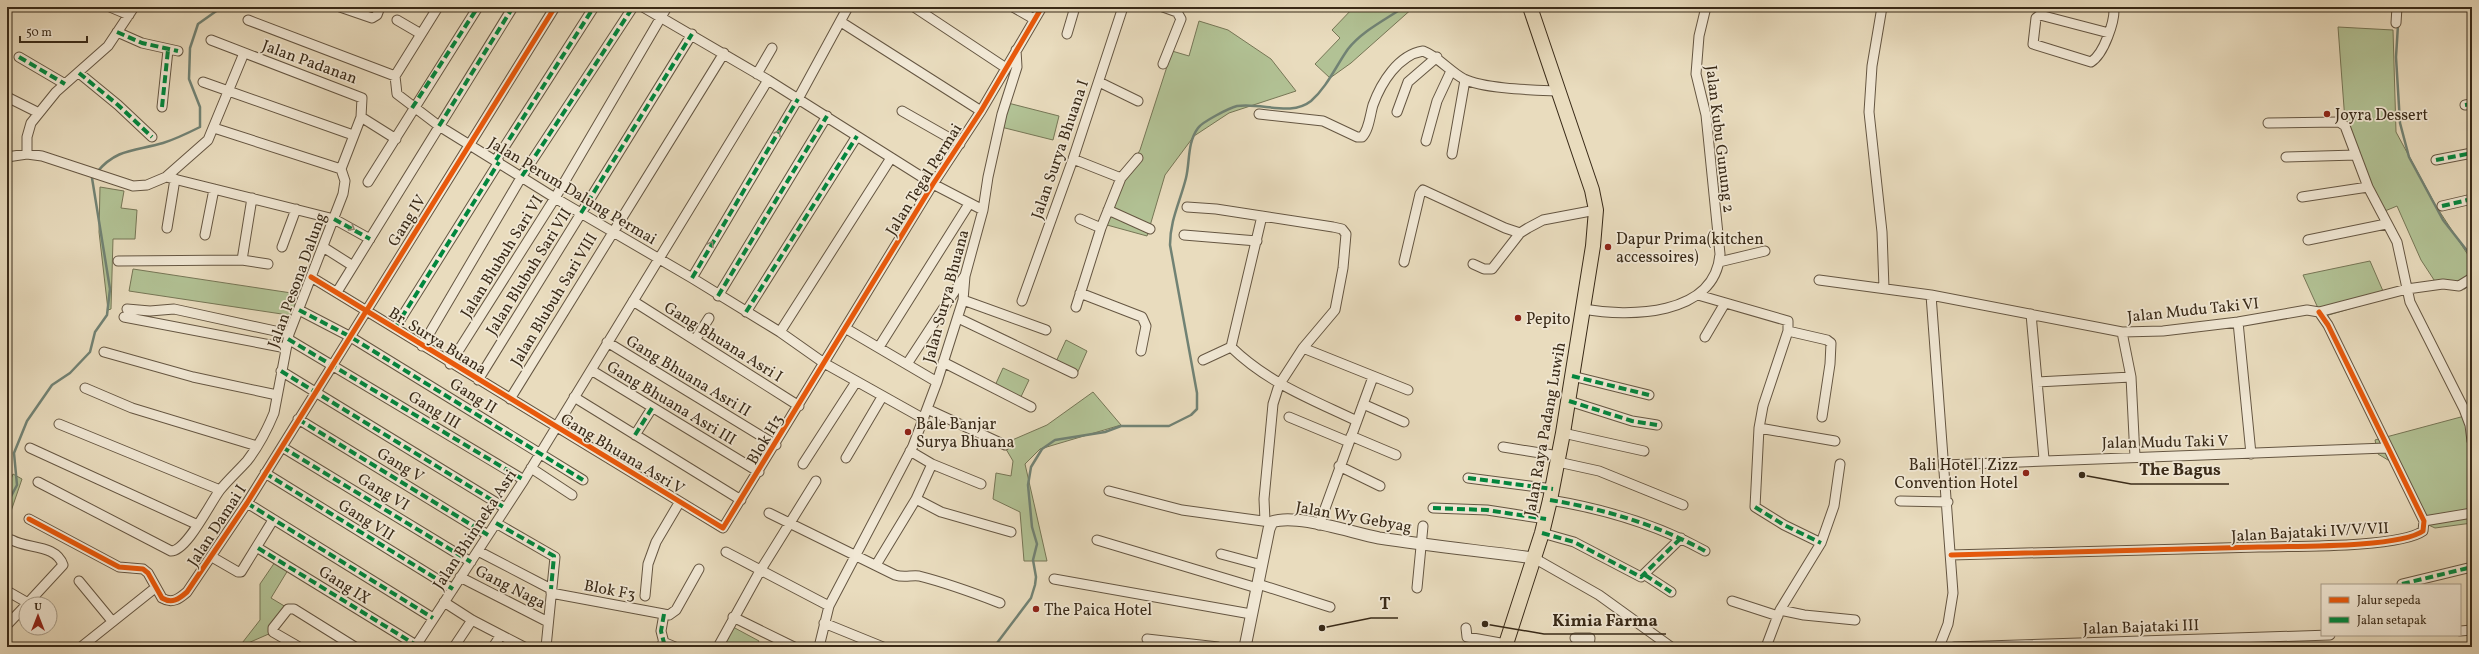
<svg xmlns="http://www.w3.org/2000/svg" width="2479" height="654" viewBox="0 0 2479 654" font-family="Vollkorn,serif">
<rect width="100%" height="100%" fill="#e9dcbe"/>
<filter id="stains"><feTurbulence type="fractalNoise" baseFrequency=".005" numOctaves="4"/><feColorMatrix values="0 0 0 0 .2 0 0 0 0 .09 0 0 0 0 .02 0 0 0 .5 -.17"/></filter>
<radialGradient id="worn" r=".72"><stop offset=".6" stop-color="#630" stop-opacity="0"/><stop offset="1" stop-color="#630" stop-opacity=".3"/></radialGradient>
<path fill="#b2c295" stroke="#767656" d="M1354 7H1359L1364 11 1365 7H1414L1351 63 1330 78 1315 64 1340 38 1332 30Z
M1199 21 1228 30 1271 59 1296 91 1229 113 1194 136 1165 175 1147 236 1107 225 1114 194 1140 150 1172 51 1189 56Z
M2338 27 2393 30 2396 132 2436 206 2472 261V280L2465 289 2438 286 2421 260 2397 206 2380 213 2345 121Z
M1008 103 1059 116 1053 140 1001 127Z
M100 187 124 191 121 208 137 210 135 239H113L111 309 108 310 99 232Z
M2370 261 2386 298 2322 317 2303 275Z
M133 269 298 294 295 316 129 291Z
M1066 340 1087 351 1076 376 1054 366Z
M1003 368 1029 380 1018 403 993 390Z
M1093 392 1121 425 1040 449 1025 464 1047 561H1024L1020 512 993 499 996 473 1011 476 1013 461 1003 444 1047 425Z
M2472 414V523L2435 528 2422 522 2393 463 2378 454 2375 440Z
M13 474 22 479 7 523V489Z
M275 562 288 570 271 598 286 607 271 633 239 647 260 620V584Z
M733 627 759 641 756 647H731L722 643Z"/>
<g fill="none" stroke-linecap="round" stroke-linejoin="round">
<path stroke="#718274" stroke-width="2.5" d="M2398 25 2396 57 2400 123 2409 157 2443 220 2472 257
M97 172C117 148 136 151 163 143 176 139 188 133 200 127V107L189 79 190 48 198 24 222 7
M7 504 17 485 14 453 27 421 52 385 70 373 90 352 95 332 107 315 110 289 92 178 94 175
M994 647 1031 598 1035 585 1036 577 1033 560 1037 544 1032 527 1028 485 1031 467 1042 449 1055 440 1105 432 1121 426H1169L1191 415 1197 409V393L1170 245C1170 220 1180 202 1186 178 1190 162 1187 143 1198 128 1202 122 1229 108 1237 106 1261 102 1291 117 1311 101 1327 87 1336 66 1348 49 1362 31 1385 20 1404 7"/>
<g stroke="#655642" stroke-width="11">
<path id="minor" d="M110 7 129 15
M340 7 372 18 377 15 380 7
M438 7 395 76 397 94 439 126 555 198 692 278 780 332 824 363 924 419
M643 7 768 80 933 184 983 210
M914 7 1006 68
M1013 7 1034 19
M1882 7 1872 66 1869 112 1882 232 1884 288
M248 20 395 76
M397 20 421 34
M841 22 981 111
M2396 23 2397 7
M117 32 142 43 178 51
M2109 33 2040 15 2036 18 2033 44 2091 62C2104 54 2115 21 2114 7
M1067 34 1075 7
M211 40 362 98 361 117 341 169
M19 57 65 84
M1163 64 1181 19 1177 12 1163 7
M79 73 118 105 152 137
M757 74 772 48
M203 82 353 135
M1099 82 1138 101
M7 97 39 113
M2465 105 2472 104
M162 107 168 50
M902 111 960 144
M1397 112 1408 82 1437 57
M1259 114 1323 121 1357 137H1362C1369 130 1370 115 1373 105 1381 83 1398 55 1423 51 1439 57 1449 71 1464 79 1484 89 1535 90 1558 91
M361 117 396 139
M2268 123 2339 122 2345 126 2368 187 2397 242 2410 302 2464 409 2470 425 2472 441
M214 128 341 169
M1426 141 1437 101 1451 71
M27 154V137L31 123 56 92 108 46 134 7
M1452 154 1465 80
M7 157 27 154 42 156 133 186 147 185 166 177 208 140 244 53
M2286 157 2356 155
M1073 159 1121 178 1101 228 1076 307
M496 160 594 7
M2436 160 2472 153
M166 177 334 219 370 239
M1121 178 1138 158
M368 182 478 7
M2302 197 2368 187
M2442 206 2472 199
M1187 207 1216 209 1333 227 1342 229 1346 234 1343 268 1335 310 1303 348 1279 385 1273 404 1264 499 1265 521
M1108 210 1150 229
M1262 216 1231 347C1268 383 1311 399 1357 421
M1080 219 1101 228
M167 228 175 179
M205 235 214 189
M1184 235 1257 241
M2308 240 2386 224
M282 247 296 209
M323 247 353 266
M242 260 268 264
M118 261 242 260 252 198
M1404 262 1420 194 1423 190 1505 228 1520 233
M1719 262 1765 251
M1473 264 1484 269H1492L1520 233 1528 228 1543 220 1596 210
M311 277 723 528 933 184 981 111 1042 7
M692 278 798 99 848 7
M1819 280 1931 295 2122 332 2163 331 2238 322 2307 310 2319 312 2407 289 2443 284 2459 286 2472 278
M337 292 513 7
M1080 293 1142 317 1146 326 1141 351
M1698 295 1788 321V331L1763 406 1759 428 1755 507 1784 525 1821 543
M1931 295 1953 593 1948 624 1939 647
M718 296 827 116
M963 300 1046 330
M633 301 799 406
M1022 301 1073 159 1123 7
M127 309 150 311 174 309 289 334
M1583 309C1628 317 1715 317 1720 254L1706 115 1696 74 1699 36 1706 7
M299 310 349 336 583 480
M746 312 857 136
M2031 314 2044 459
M124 317 286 348
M958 318 1073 373
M2238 322 2251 454
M395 328 499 162
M845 328 937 382
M1788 331 1827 340 1831 343 1830 364 1822 417
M780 332 891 158
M2122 332 2131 377 2135 457
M1705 337 1725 303
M288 339 524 480
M695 340 709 318
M607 342 776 445
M422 346 522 176 633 7
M879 347 969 204
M1303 348 1408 390
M104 352 193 377 277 395
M1203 360 1231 347
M943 362 1031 407
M450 364 555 198 667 7
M907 364 964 277
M591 370 759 472
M281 371 505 508
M1572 376 1649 395
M478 380 692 34
M2037 382 2131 377
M85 388 132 408 257 446
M574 397 741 500
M510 399 724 53
M1569 401 1632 421 1657 425
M1363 404 1404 422
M927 409 1005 445
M1289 417 1349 442
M298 419 488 535
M59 424 220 490
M1759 428 1835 441
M1563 433 1644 451
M635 435 652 408
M1351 436 1396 455
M282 447 471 562
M1503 447 1559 456
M30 448 198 525
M910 451 932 464 981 484
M846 458 882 397
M1558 462 1599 471 1683 505
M803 464 856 382
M1944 465 2386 448
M1339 466 1380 486
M531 468 572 495
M265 473 453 589
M1468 478 1553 489
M38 482 171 551C187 551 210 503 220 490 228 480 238 471 247 461 258 447 267 430 274 413L289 334 343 194 345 181 341 169
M1109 491 1182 510 1270 522
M916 499 941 512 1011 532
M1550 500C1604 509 1658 525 1705 551
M1900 501 1948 502
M247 503 433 618
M1433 508 1487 510 1546 519
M769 513 895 575C904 578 911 575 919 576 947 583 974 593 1000 603
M29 519 119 567 143 569 148 573 162 598C172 604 179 599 187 592L247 503 555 7
M2424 521 2472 513
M496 523 555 557 546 647
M1319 525 1373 377
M1542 533 1574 542 1641 577 1681 538
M12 540C27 549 56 544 63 565L27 604
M1097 540 1257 588
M258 548 416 645
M478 551 551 589
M726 552 829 606
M1221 554 1262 565
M1951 555C2054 552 2157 550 2259 547 2293 546 2399 548 2423 531L2424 521 2328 325 2319 312
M212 557 238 572H241L273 520
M1534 558 1599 595 1671 647
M876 565 916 499 932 464
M1645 575 1671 592
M460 577 548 622
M1054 579 1251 614
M79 581 112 621
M1258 584 1330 607
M2402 584 2472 567
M1417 588 1423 526
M7 591 28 603
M551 593 669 615 676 610 699 569
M645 596 648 564 656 542 679 503
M1732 601 1778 616
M444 602 472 620 524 647
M1780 610 1804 615 1855 620
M664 614 661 631 665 647
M733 617 794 647
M824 623 883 647
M7 625 26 605
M1466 628 1467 637 1506 644
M2460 631 2472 630
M1575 638H1590L1589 647
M1147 639 1218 647
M663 642 675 647
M81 647 155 588
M299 647 273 632V628L288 609H294L355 647
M415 647 524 480 768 80
M454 647 472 620
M493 647 501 635
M718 647 760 571 816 481
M819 647 829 606 913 446 937 382 963 300 965 276 983 210 988 177 1002 114 1017 67 1016 50
M1766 647 1780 610 1821 543 1834 506 1840 464
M1954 647 2330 635"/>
</g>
<g stroke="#655642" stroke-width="13">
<path id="tertiary" d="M1245 647 1269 529 1272 522C1296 513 1352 533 1379 538 1431 546 1482 551 1534 558"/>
</g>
<g stroke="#392a18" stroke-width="16">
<path id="primary" d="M1505 647 1542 533 1550 500 1563 433 1593 246 1596 210 1592 190 1530 7"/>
</g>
<use href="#minor" stroke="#f1e8d5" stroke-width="9"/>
<use href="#tertiary" stroke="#f1e8d5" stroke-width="11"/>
<use href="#primary" stroke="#e9dcbe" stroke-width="14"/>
<path stroke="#00873e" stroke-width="4" stroke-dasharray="8 4" stroke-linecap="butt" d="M117 32 142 43 178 51
M19 57 65 84
M79 73 118 105 152 137
M2465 105 2472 104
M162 107 168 50
M412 108 478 7
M439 126 513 7
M496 160 594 7
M2436 160 2472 153
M522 176 633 7
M2442 206 2472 199
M581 213 692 34
M334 219 370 239
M692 278 798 99
M718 296 827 116
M299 310 349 336 583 480
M746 312 857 136
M395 328 499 162
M288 339 524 480
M281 371 505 508
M1572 376 1649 395
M1569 401 1632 421 1657 425
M298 419 488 535
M635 435 652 408
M282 447 471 562
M265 473 453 589
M1468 478 1553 489
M1550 500C1604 509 1658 525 1705 551
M247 503 433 618
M1755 507 1784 525 1821 543
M1433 508 1487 510 1546 519
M496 523 554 556 551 589
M1542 533 1574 542 1641 577 1681 538
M258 548 416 645
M1645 575 1671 592
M2402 584 2472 567
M664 614 661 631 665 647"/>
<g stroke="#f1e8d5" stroke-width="8">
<path id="cycleway" d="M311 277 723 528 933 184 981 111 1042 7
M29 519 119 567 143 569 148 573 162 598C172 604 179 599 187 592L247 503 555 7
M1951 555C2054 552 2157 550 2259 547 2293 546 2399 548 2423 531L2424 521 2328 325 2319 312"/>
</g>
<use href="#cycleway" stroke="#e8590c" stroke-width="5"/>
</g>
<defs><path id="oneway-chevron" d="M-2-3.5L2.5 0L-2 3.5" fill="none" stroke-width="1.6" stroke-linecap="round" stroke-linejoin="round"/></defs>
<g stroke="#958976">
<use href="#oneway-chevron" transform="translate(778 133) rotate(-59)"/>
<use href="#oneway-chevron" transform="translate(352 228) rotate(32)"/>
<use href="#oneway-chevron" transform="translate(711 244) rotate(-59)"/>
</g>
<g fill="#8f2418" stroke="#f1e8d5" stroke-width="1.5">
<circle cx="2327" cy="114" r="4"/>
<circle cx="1608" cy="247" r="4"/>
<circle cx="1518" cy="318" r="4"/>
<circle cx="908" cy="432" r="4"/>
<circle cx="2026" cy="473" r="4"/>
<circle cx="1036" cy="609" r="4"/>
</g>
<g text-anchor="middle" stroke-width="3.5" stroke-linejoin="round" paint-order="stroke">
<g font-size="16" fill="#392a18" stroke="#f1e8d5">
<text transform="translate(310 61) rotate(20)" y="6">Jalan Padanan</text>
<text transform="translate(1721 139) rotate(83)" y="6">Jalan Kubu Gunung 2</text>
<text transform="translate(1059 149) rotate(-71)" y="6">Jalan Surya Bhuana I</text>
<text transform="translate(923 179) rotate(-58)" y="6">Jalan Tegal Permai</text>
<text transform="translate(573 190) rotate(31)" y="6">Jalan Perum Dalung Permai</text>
<text transform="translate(406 220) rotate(-58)" y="6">Gang IV</text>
<text transform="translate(501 256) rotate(-58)" y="6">Jalan Blubuh Sari VI</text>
<text transform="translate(528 271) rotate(-58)" y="6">Jalan Blubuh Sari VII</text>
<text transform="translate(296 280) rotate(-70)" y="6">Jalan Pesona Dalung</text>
<text transform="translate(945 296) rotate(-75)" y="6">Jalan Surya Bhuana</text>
<text transform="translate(553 299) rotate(-59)" y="6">Jalan Blubuh Sari VIII</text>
<text transform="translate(2193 309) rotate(-6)" y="6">Jalan Mudu Taki VI</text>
<text transform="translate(438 340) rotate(32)" y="6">Br. Surya Buana</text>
<text transform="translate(724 341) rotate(32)" y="6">Gang Bhuana Asri I</text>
<text transform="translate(689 375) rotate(31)" y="6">Gang Bhuana Asri II</text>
<text transform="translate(474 395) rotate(32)" y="6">Gang II</text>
<text transform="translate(672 402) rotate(31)" y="6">Gang Bhuana Asri III</text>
<text transform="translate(435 409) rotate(31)" y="6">Gang III</text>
<text transform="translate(1544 429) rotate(-80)" y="6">Jalan Raya Padang Luwih</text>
<text transform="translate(764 439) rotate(-59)" y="6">Blok H3</text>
<text transform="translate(2165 441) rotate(-1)" y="6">Jalan Mudu Taki V</text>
<text transform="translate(623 453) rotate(31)" y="6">Gang Bhuana Asri V</text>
<text transform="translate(401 464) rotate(31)" y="6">Gang V</text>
<text transform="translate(384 491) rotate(31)" y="6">Gang VI</text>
<text transform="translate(1354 516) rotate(10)" y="6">Jalan Wy Gebyag</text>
<text transform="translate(367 519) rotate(32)" y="6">Gang VII</text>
<text transform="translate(216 525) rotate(-57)" y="6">Jalan Damai I</text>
<text transform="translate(474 529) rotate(-57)" y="6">Jalan Bhinneka Asri</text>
<text transform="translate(2310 531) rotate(-3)" y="6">Jalan Bajataki IV/V/VII</text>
<text transform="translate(345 584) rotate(32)" y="6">Gang IX</text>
<text transform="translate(511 586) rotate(27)" y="6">Gang Naga</text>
<text transform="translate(610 589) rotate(11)" y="6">Blok F3</text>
<text transform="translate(2141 626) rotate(-2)" y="6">Jalan Bajataki III</text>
</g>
<g font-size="16" fill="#392a18" stroke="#f1e8d5" text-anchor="start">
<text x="2335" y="120">Joyra Dessert</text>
<text x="1616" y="244">Dapur Prima(kitchen<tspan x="1616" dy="18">accessoires)</tspan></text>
<text x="1526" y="324">Pepito</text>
<text x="916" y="429">Bale Banjar<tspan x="916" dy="18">Surya Bhuana</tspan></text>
<text x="2018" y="470" text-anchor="end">Bali Hotel | Zizz<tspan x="2018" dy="18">Convention Hotel</tspan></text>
<text x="1044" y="615">The Paica Hotel</text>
</g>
</g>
<path fill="none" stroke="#392a18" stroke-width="1.5" d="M2082 475L2131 484H2229M1322 628L1371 618H1398M1485 624L1544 634H1666"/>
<g fill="#392a18" stroke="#f1e8d5" stroke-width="1.5">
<circle cx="2082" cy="475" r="4"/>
<circle cx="1322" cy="628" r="4"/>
<circle cx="1485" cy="624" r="4"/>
</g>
<g font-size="17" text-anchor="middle" font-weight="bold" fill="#392a18" stroke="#f1e8d5" stroke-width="3.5" stroke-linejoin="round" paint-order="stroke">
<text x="2180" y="475">The Bagus</text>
<text x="1385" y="609">T</text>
<text x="1605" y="626">Kimia Farma</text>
</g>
<rect width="2479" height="654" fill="none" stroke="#e9dcbe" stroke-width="24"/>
<rect x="8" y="8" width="2463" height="638" fill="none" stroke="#392a18" stroke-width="2"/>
<rect x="12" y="12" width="2455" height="630" fill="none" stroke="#392a18"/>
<rect x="2321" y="584" width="140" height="52" fill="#f1e8d5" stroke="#a79c89"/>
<rect x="2329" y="597" width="20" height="6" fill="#e8590c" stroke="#a79c89"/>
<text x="2357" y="604" font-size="12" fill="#392a18">Jalur sepeda</text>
<rect x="2329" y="617" width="20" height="6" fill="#00873e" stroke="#a79c89"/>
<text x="2357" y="624" font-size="12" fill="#392a18">Jalan setapak</text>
<g transform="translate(38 616)"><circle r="19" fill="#f1e8d5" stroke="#a79c89"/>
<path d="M0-3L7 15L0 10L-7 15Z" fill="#8f2418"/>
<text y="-6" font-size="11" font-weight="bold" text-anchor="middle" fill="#392a18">U</text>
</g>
<path d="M20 36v6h67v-6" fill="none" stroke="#392a18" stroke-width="2"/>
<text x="26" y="36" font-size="12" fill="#392a18" stroke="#f1e8d5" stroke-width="3" paint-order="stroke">50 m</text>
<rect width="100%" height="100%" filter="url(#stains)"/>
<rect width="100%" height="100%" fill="url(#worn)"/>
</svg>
